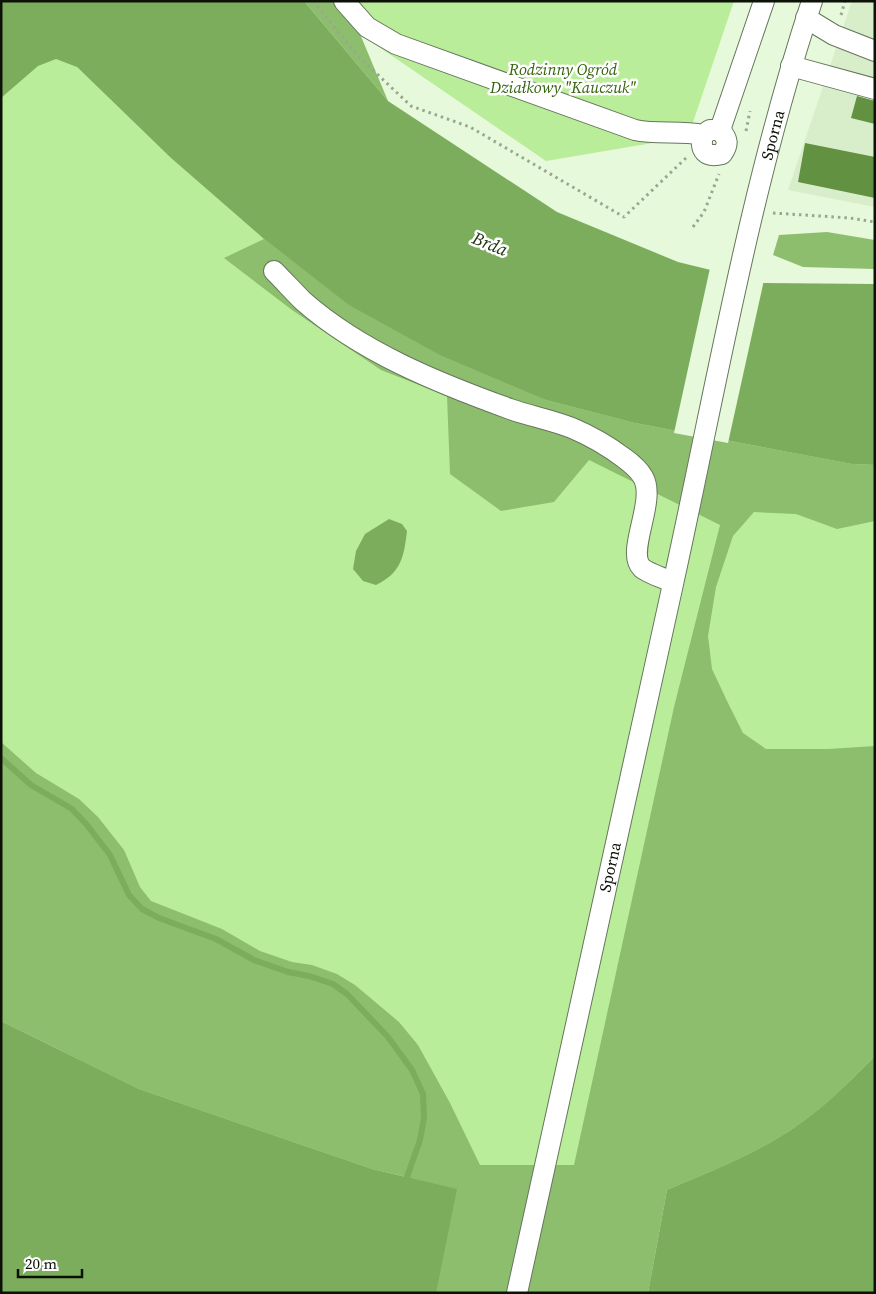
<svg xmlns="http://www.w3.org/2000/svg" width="876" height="1294" viewBox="0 0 876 1294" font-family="'Source Serif 4',serif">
<rect width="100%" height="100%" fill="#e6f9db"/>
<path fill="#d8eeca" d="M852 1H875V207L788 190Z"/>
<path fill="#baed9a" d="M1 1 77 67 171 158 264 239 852 464 875 465V1178L648 1293 667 1191 436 1293 288 1172 51 1045 1 1021Z
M335 1H734L688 137 546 161 360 34Z"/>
<path fill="#8dbe6d" d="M304 1H335L360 34 388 101Z
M827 232 875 240V269L803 267 773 255 779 235Z
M264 239 350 305 546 400 635 423 852 464 875 465V521L837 529 796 514 754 512 733 536 716 587 708 636 712 669 728 703 743 733 766 749H828L875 746V1056C846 1086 814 1117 778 1138 743 1159 704 1174 667 1190L648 1293H436L407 1177 372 1169 139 1089 1 1021V742L36 773 79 799 98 817 124 850 140 887 151 901 222 929 260 951 292 962 312 965 337 974 355 985 399 1022 418 1045 450 1103 480 1165H574L674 707 720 525 589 460 554 502 501 511 450 474 447 396 381 370 292 310 224 258Z"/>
<path fill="#7cad5c" d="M1 1H304L388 101 557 212 678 262 764 283 875 284V465L852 464 635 423 546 400 440 355 349 305 264 239 171 158 77 67 56 59 38 66 1 98Z
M389 519 402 524 407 531C404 557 401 573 376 585L363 581 353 569 356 551 365 534Z
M1 1021 139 1089 372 1169 457 1189 436 1293H1Z
M875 1056V1293H648L667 1190C704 1174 743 1159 778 1138 814 1117 846 1086 875 1056Z"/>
<path fill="#e6f9db" d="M710 268 764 280 728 443 674 433Z"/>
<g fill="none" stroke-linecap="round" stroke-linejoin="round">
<path stroke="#7cad5c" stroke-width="6" d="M1 758 31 785 72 809 87 825 110 855 129 895 142 909 159 918 216 939 254 960 288 972 309 976 333 984 347 994 388 1037 412 1070 423 1094 424 1118 420 1140 407 1177"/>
</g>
<path fill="#629141" d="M857 96 875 101V124L851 118Z
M805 143 875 157V198L798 182Z"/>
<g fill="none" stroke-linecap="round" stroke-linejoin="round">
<g stroke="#65765c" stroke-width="22">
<g id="minor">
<path d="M344 1 367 27 396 44 635 130C657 135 680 130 703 135L710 130H720C728 139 729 144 722 154 706 158 699 151 703 135"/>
<path d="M806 18 834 35 875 51"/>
<path d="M791 66 875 89"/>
<path d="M720 130 764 1"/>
<path d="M274 271C284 281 293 291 303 301 361 352 438 383 510 409 530 416 552 420 572 428 591 436 608 446 624 458 631 463 639 470 643 477 657 501 625 552 642 568 648 573 665 579 673 582"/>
<path id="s1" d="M517 1293C567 1056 620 820 673 584 716 389 749 191 812 1"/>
</g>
</g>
<path stroke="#98a790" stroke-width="3" stroke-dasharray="2.5 4" stroke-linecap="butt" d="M313 1 358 56 411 106 470 127 624 217 686 158
M841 15 845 1
M746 131 750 111
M773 213 850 218 875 222
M693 227 704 212 719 174"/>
<use href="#minor" stroke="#fff" stroke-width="20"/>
</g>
<g text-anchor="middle" stroke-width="5" stroke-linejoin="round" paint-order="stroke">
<g font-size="16" font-style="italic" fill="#36630d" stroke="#fff">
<text x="563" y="75">Rodzinny Ogród<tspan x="563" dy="18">Działkowy "Kauczuk"</tspan></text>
</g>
<g font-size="16" fill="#0c1208" stroke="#fff">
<text dy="6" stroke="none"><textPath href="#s1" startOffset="1186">Sporna</textPath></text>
<text dy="6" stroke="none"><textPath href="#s1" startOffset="436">Sporna</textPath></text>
</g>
<g font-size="18" font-style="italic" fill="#1d310f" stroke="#fff">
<text transform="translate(490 244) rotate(22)" y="6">Brda</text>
</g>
</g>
<rect width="876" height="1294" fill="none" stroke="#0c1208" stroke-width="5"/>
<path d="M18 1269v8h64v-8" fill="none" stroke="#0c1208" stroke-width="2.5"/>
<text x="25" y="1269" font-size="15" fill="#0c1208" stroke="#ffffff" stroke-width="4" paint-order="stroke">20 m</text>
</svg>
